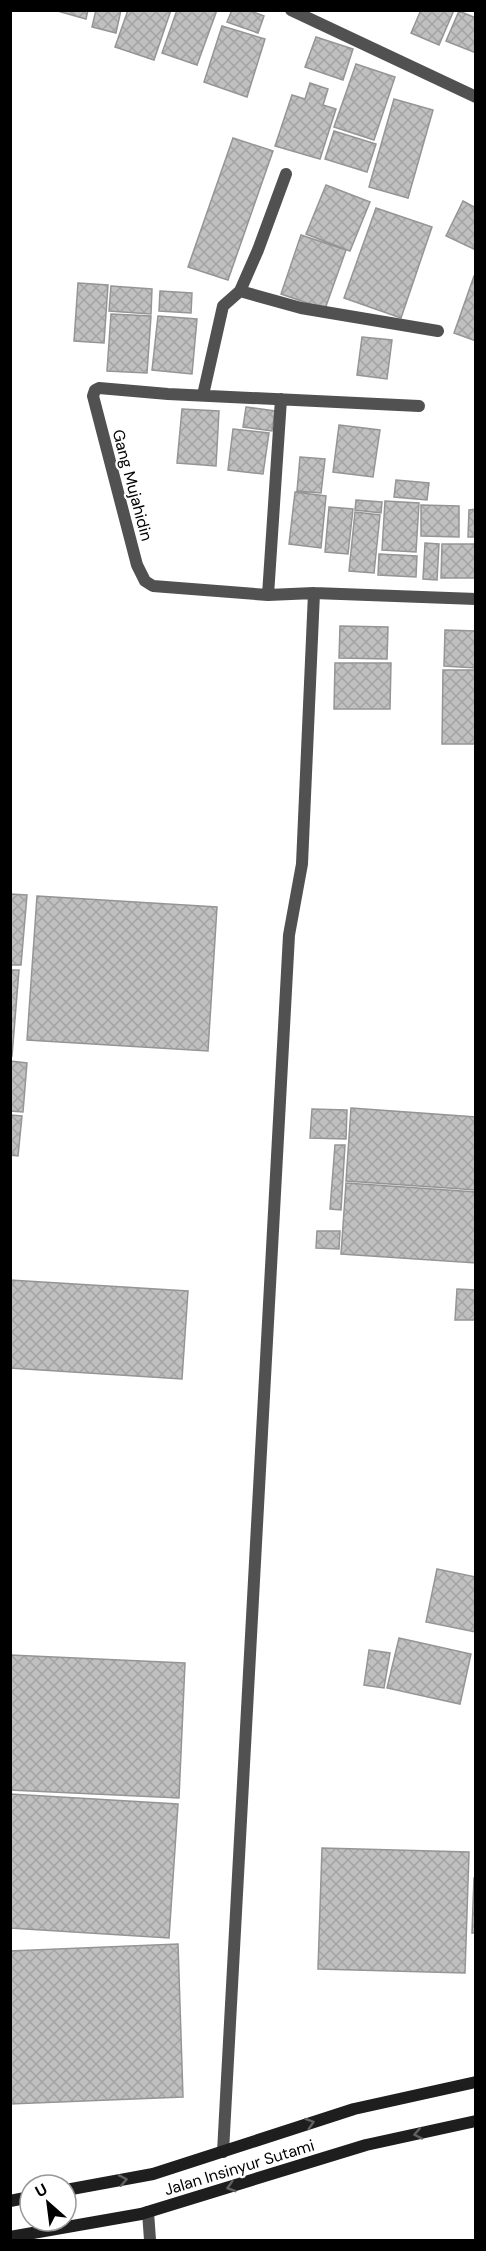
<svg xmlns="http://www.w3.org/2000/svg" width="486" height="2251" viewBox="0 0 486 2251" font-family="'DM Sans',sans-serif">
<defs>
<pattern id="building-cross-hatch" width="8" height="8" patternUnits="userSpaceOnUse" patternTransform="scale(1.5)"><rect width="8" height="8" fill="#c0c0c0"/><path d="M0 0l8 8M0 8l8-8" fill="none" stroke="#a3a3a3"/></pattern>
</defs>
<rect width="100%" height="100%" fill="#fff"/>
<path fill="url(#building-cross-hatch)" stroke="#959595" stroke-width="1.5" d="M54 10H88L86 19Z
M96 10H121L116 33 92 27Z
M128 10H171L154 60 115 47Z
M177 10H217L197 65 162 53Z
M232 10H248L264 16 258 33 227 22Z
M421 10H454L439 45 411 33Z
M459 11 476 18V53L446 41Z
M222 26 265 39 247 97 204 82Z
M316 37 353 49 343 80 305 67Z
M356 64 395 77 374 140 334 127Z
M310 83 328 89 323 105 336 109 320 159 275 146 292 95 305 99Z
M394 99 433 110 408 198 369 187Z
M334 131 376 144 367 172 325 159Z
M233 138 273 151 228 280 188 267Z
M326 185 370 202 350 251 306 234Z
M463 201 476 208V250L446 236Z
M376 208 432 227 401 318 344 298Z
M301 235 346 250 325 309 281 294Z
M474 276 476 277V341L454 333Z
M78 283 108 285 104 343 74 341Z
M111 286 152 289 151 314 109 311Z
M160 291 192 293 191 313 159 311Z
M111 314 151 316 147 373 107 371Z
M158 316 197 319 192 374 152 370Z
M362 337 392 340 387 379 357 375Z
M246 407 275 411 272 431 243 427Z
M182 409 219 411 216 466 177 463Z
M339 425 380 430 373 477 333 472Z
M233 429 269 433 263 474 228 470Z
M300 457 325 459 321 493 297 491Z
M396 480 429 483 427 500 394 497Z
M295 492 326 496 321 548 289 544Z
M356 500 382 502 381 513 355 510Z
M385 501 419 503 416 552 382 550Z
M421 505 459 506V537L421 536Z
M329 507 353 509 348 554 325 552Z
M476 509V537H468L469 510Z
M355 512 380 515 374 573 349 571Z
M425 543 439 544 437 580 423 579Z
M442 544H476V578H441Z
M379 554 417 556 416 577 378 575Z
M340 626 388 627 387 659 339 658Z
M445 630 476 631V668L444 666Z
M335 663H391L390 709H334Z
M443 670H476V744H442Z
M10 894 27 895 21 965H10Z
M37 896 217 907 208 1051 27 1040Z
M10 970H19L12 1056H10Z
M10 1061 27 1063 23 1112 10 1111Z
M351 1108 476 1117V1190L346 1181Z
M312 1109 347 1110 346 1139 310 1138Z
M10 1115 22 1116 18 1156 10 1155Z
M335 1145H345L341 1210 330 1209Z
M346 1183 476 1192V1263L341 1254Z
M317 1231H340L339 1249 316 1248Z
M10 1280 188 1291 182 1379 10 1368Z
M457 1289 476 1290V1320H455Z
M437 1569 476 1577V1632L426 1622Z
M399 1638 471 1654 460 1704 387 1688Z
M369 1650 390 1653 384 1688 364 1685Z
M10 1655 185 1663 179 1798 10 1790Z
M10 1794 178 1804 169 1938 10 1928Z
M322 1848 469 1852 465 1973 318 1969Z
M474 1878H476V1933H472Z
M178 1944 183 2097 10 2104V1951Z"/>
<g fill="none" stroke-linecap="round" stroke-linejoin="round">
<path stroke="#515151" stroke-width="12" d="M148 2212 150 2240"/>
<path stroke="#515151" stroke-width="12" d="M291 10 476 97
M240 291 301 308 438 331
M203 395 223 306 240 291 258 250 286 174
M419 406 168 394 99 388 95 390 93 396 137 565 145 581 153 586 268 595 314 593 476 599
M268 595 281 399
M223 2152 289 935 302 864 314 593"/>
<path stroke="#1e1e1e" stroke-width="12" d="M66 2190 153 2174 354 2109 476 2082
M10 2201 30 2197
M10 2237 141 2214 366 2145 476 2121"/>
</g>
<defs><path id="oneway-chevron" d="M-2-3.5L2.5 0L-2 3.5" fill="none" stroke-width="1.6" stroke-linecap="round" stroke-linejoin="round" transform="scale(1.5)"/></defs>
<g stroke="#626262">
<use href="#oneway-chevron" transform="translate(310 2123) rotate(-18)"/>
<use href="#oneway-chevron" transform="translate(418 2134) rotate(168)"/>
<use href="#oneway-chevron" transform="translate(123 2180) rotate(-11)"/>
<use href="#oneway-chevron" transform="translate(231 2187) rotate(163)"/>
</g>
<g text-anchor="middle" stroke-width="4.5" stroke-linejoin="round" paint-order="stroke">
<g font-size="16" fill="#000" stroke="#fff">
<text transform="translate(133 485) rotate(75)" y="6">Gang Mujahidin</text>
<text transform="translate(239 2167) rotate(-17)" y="6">Jalan Insinyur Sutami</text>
</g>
</g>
<rect width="486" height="2251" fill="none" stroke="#000000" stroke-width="24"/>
<g transform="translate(48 2203) rotate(332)"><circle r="28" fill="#ffffff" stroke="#999999" stroke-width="1.5"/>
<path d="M0-4.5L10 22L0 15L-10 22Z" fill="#000000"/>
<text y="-9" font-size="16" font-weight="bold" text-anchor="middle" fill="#000000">U</text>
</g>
</svg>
